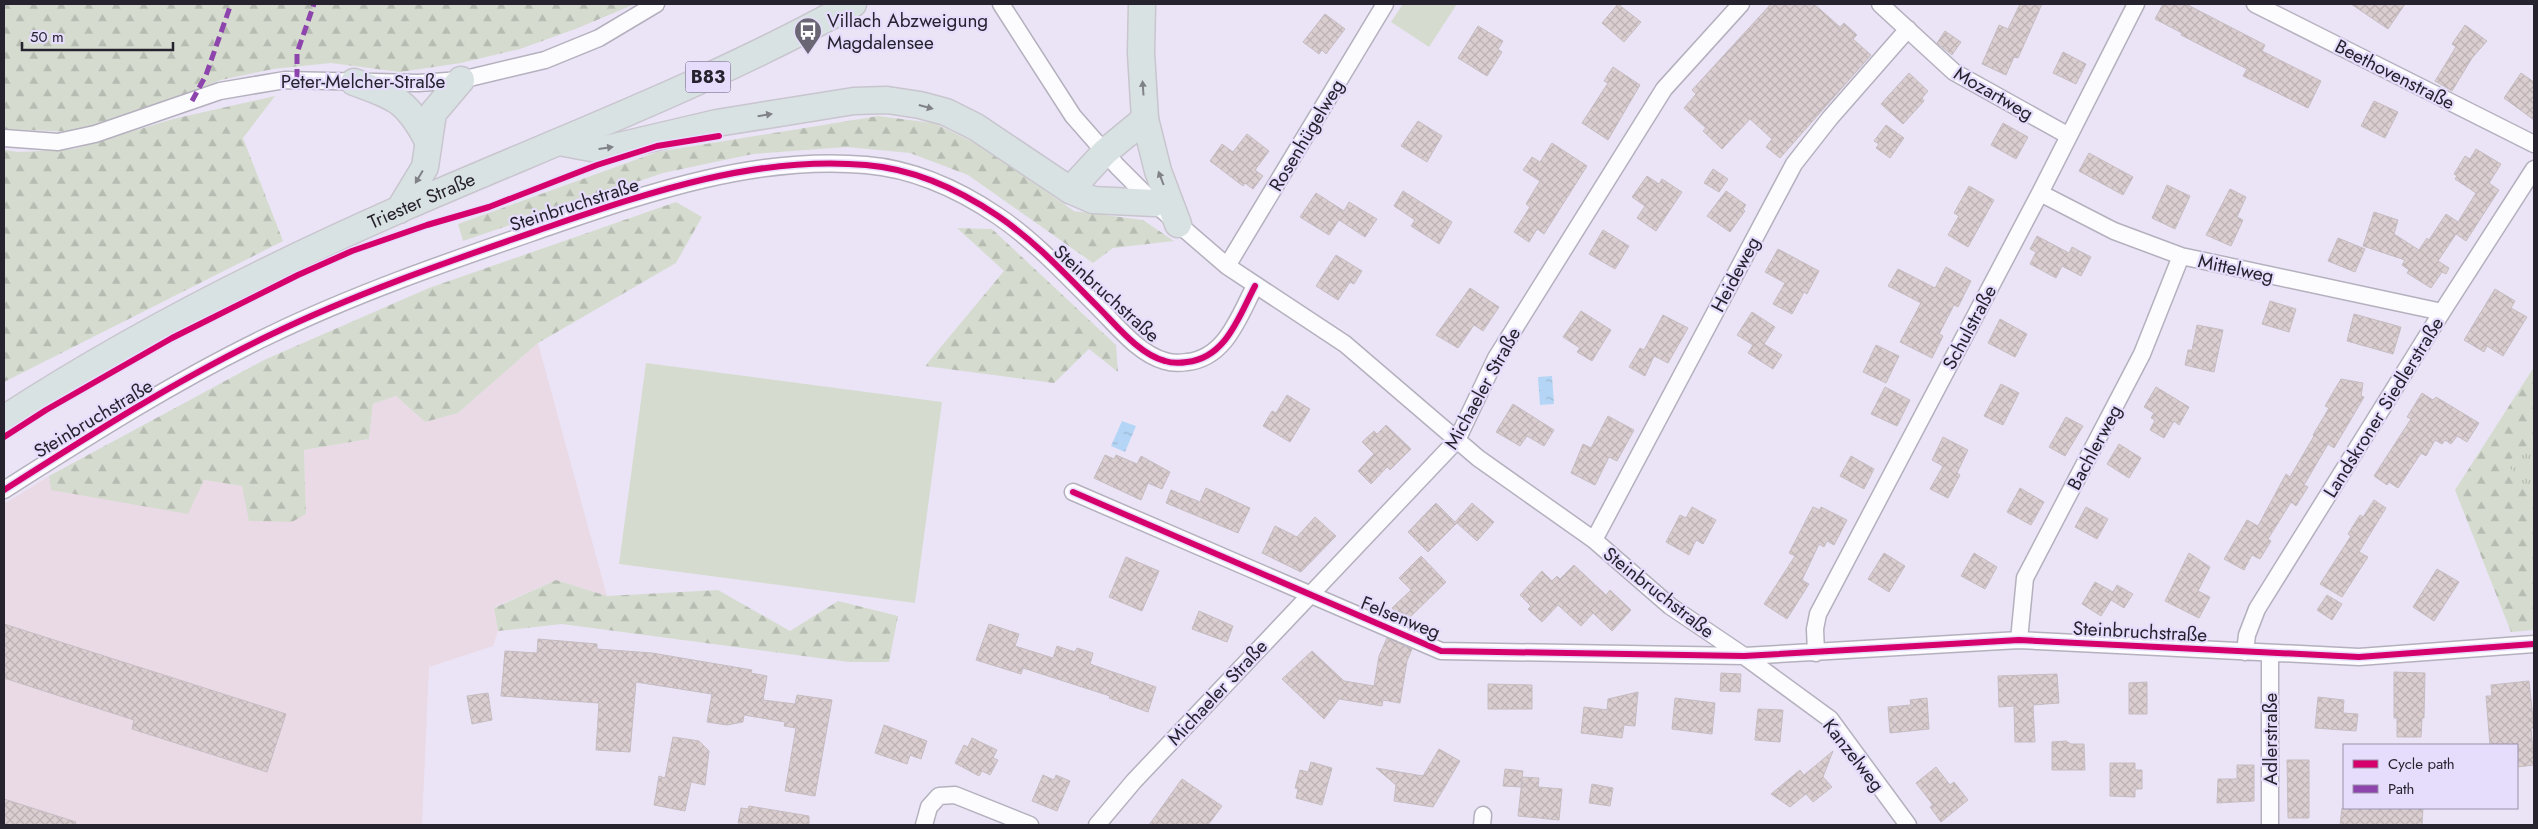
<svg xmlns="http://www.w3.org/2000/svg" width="2538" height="829" viewBox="0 0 2538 829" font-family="Jost,sans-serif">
<defs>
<pattern id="grass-tufts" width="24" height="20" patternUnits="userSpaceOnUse" patternTransform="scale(1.25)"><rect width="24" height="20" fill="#d5dccf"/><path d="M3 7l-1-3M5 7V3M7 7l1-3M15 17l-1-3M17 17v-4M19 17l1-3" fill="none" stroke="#b7bcb2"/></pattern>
<pattern id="forest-firs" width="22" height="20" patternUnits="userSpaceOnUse" patternTransform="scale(1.25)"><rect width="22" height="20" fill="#d5dccf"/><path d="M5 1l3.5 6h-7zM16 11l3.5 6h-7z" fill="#b7bcb2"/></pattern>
<pattern id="water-ripples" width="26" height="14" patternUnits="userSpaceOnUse" patternTransform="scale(1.25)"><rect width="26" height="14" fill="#b4d5f5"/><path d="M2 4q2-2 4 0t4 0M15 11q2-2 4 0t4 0" fill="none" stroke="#9bb7d2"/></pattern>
<pattern id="building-cross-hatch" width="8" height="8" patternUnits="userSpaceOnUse" patternTransform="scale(1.25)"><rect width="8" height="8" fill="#dbced1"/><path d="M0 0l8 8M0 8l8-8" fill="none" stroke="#bcb1b4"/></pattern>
</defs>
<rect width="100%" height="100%" fill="#eae4f6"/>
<path fill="#eadae6" d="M538 343 607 596 556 580 494 607 498 631 493 646 429 667 422 825H4V504L49 476 51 490 204 480 242 486 306 514 304 450 369 439 373 404 396 396 425 422 458 413Z"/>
<path fill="url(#grass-tufts)" d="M2534 440V497L2505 463Z"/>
<path fill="url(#forest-firs)" d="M4 4H635L578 28 520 49 461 63 400 72 331 63 273 69 221 80 130 116 74 132 4 129Z
M275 96 243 138 283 241 4 382V150L19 152 74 149 173 119Z
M878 116 934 123 983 147 1074 211 1143 220 1174 241 1113 248 1093 263 968 175 910 153 847 147 753 154 663 173 463 241 458 224 657 152Z
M676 202 702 217 676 263 538 343 458 413 425 422 396 396 373 404 369 439 304 450 306 514 292 522 249 521 242 486 204 480 188 514 51 490 49 476 264 360 429 288Z
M957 228 992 229 1116 345 1118 372 1089 349 1054 383 925 366 1004 271Z
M2534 367V440L2506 463 2534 497V630L2511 632 2455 490Z
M556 580 607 596 718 590 790 631 838 601 898 616 889 662H849L562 624 498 631 494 608Z"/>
<path fill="#d5dccf" d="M1403 4H1457L1429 47 1391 22Z
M646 363 942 402 915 603 619 564Z"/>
<path fill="url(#water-ripples)" d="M1552 376 1554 404 1540 405 1538 377Z
M1122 421 1136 426 1125 452 1111 446Z"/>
<path fill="url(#building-cross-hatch)" stroke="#c6bdc2" d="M1618 4 1641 22 1624 42 1602 23Z
M1771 4H1814L1840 27 1844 23 1857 35 1853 39 1871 55 1780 158 1766 147 1772 139 1750 119 1722 149 1703 131 1706 128 1684 108 1696 94 1692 90Z
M2020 4H2042L2018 58 2014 57 2006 75 1982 64 1999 25 2008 29Z
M2163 4H2186L2265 45 2262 51 2321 81 2308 108 2243 76 2247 69 2181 35 2182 33 2155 19Z
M2351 4H2405L2388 29Z
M1325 14 1345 29 1326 54 1322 50 1319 54 1303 42Z
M2465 25 2487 41 2472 58 2452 91 2435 81 2456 47 2452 44Z
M1478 26 1503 41 1498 49 1502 52 1487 76 1458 58Z
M1945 31 1961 42 1952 55 1937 43Z
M2063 52 2086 64 2076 84 2053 73Z
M1613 67 1640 85 1608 140 1582 123 1608 83 1604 81Z
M1909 73 1928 91 1922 98 1924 101 1903 124 1881 104Z
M2521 73 2534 82V120L2504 98Z
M2374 101 2398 112 2385 138 2361 126Z
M1418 121 1442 136 1427 162 1401 146Z
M2003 123 2028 137 2016 159 1991 145Z
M1886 125 1904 138 1890 158 1876 148 1879 144 1874 141Z
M1247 134 1269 151 1255 170 1263 176 1253 189 1245 183 1243 186 1210 161 1222 144 1233 152Z
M1552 143 1587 166 1544 234 1537 229 1529 242 1514 232 1530 207 1526 204 1540 181 1523 170 1532 157 1540 162Z
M2476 149 2501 164 2489 183 2499 190 2466 241 2456 234 2438 261 2449 268 2446 274 2442 272 2431 288 2407 273 2409 270 2402 265 2405 260 2363 246 2374 212 2398 220 2394 234 2419 250 2427 238 2429 240 2446 214 2458 222 2476 193 2455 179 2457 176 2454 174 2465 156 2470 159Z
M2089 153 2133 177 2123 195 2079 171Z
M1713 169 1728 179 1719 192 1704 183Z
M1647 176 1659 184 1662 179 1682 192 1656 231 1637 218 1645 206 1632 197Z
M2167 185 2190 196 2175 229 2152 218Z
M1969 186 1994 200 1968 247 1948 235 1959 216 1954 213Z
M2230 189 2246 197 2237 217 2243 220 2231 246 2206 235Z
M1403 191 1452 222 1439 244 1411 226 1415 220 1394 206Z
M1726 191 1746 205 1743 209 1745 211 1730 232 1707 216Z
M1316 193 1344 211 1349 202 1377 219 1365 237 1339 220 1329 235 1300 217Z
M1603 230 1629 246 1615 269 1589 254Z
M2037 236 2069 253 2072 247 2091 257 2081 276 2062 266 2056 278 2030 264 2036 252 2030 249Z
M2338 238 2365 249 2355 272 2328 261Z
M1778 249 1819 271 1807 294 1804 292 1792 314 1773 304 1785 283 1765 272Z
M1336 255 1362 271 1354 284 1350 282 1338 300 1316 286Z
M1946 267 1971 281 1958 307 1954 305 1939 334 1943 336 1932 358 1900 342 1921 303 1888 286 1898 269 1935 288Z
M1470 288 1499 307 1483 331 1474 325 1458 348 1436 335Z
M2495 289 2515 301 2511 308 2527 317 2503 356 2487 346 2484 352 2464 340Z
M2270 301 2296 309 2289 332 2262 324Z
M1581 311 1611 330 1592 361 1577 352 1580 348 1563 337Z
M1752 312 1775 327 1764 344 1782 355 1773 369 1748 353 1753 345 1737 335Z
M2354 314 2401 327 2393 354 2347 341Z
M1663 315 1688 328 1668 363 1654 356 1645 376 1629 367 1640 348 1644 350Z
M2000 319 2027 334 2015 357 1988 343Z
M2197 325 2223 330 2214 372 2185 365 2188 350H2192Z
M1876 345 1899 356 1886 383 1863 372Z
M2341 379 2363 383 2361 396 2364 397 2334 448 2328 444 2304 485 2308 487 2296 506 2291 502 2268 539 2271 541 2260 559 2252 555 2244 570 2224 559 2247 520 2258 526 2286 474 2290 477 2314 436 2313 435 2329 408 2325 406Z
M2001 384 2019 393 2003 425 1984 416Z
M1885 387 1910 400 1897 426 1871 414Z
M2156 387 2189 407 2179 425 2174 421 2164 438 2150 430 2155 420 2151 418 2154 413 2144 407Z
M2422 393 2433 400 2436 397 2479 423 2467 442 2457 436 2451 444 2445 440 2442 444 2435 440 2426 456 2421 453 2398 488 2389 482 2387 485 2374 476 2411 419 2407 417Z
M1287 395 1310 409 1290 442 1263 426 1272 411 1276 413Z
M1513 404 1554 430 1544 446 1527 436 1520 446 1496 432Z
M1608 416 1634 430 1617 461 1609 457 1595 485 1571 473 1583 444 1591 448Z
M2066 417 2083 426 2065 456 2049 447Z
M1386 425 1411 449 1390 470 1387 467 1371 484 1358 471 1374 454 1362 442 1374 431 1377 434Z
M1943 437 1968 450 1957 473 1960 475 1948 498 1930 489 1943 466 1932 460Z
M2119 444 2141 458 2129 478 2107 464Z
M1105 455 1114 459 1116 455 1137 464 1141 456 1170 472 1162 489 1148 483 1141 500 1094 478Z
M1851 456 1874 469 1864 489 1840 476Z
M1206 488 1250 508 1238 533 1166 503 1171 490 1200 502Z
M2020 488 2044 502 2031 525 2007 512Z
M2374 500 2386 508 2359 552 2368 557 2342 597 2320 584 2351 536 2348 534 2360 515 2363 517Z
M1436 503 1455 522 1472 503 1494 522 1477 541 1457 523 1428 552 1408 532Z
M1692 507 1716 520 1703 544 1696 540 1689 555 1666 542 1680 515 1686 518Z
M1813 507 1820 510 1821 507 1847 520 1834 545 1827 541 1824 547 1819 544 1802 580 1809 584 1787 619 1764 604 1795 556 1789 553Z
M2086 507 2108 519 2097 539 2075 527Z
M1315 517 1336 536 1301 572 1262 553 1275 526 1297 537Z
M1884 553 1905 566 1889 592 1868 579Z
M1974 553 1997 567 1985 589 1961 576Z
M2189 553 2210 567 2198 591 2210 597 2199 618 2165 601Z
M1421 556 1446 582 1405 622 1392 608 1411 590 1399 578Z
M1126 557 1159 571 1142 611 1109 597Z
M1574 565 1606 595 1610 590 1631 610 1612 631 1593 613 1581 626 1558 605 1542 622 1528 609 1531 606 1520 595 1542 571 1552 581 1557 576 1560 579Z
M2437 569 2459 582 2434 621 2413 607Z
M2095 582 2113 592 2117 585 2133 594 2124 608 2111 600 2101 616 2082 604Z
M2327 595 2342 604 2332 620 2317 610Z
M1199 611 1233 626 1227 642 1192 629Z
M4 624 286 714 267 772 132 729 134 720 4 678Z
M989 624 1019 634 1015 646 1053 658 1057 646 1075 652 1077 648 1093 653 1090 664 1156 687 1148 712 1109 698 1110 696 1023 668 1021 674 976 660Z
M1387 638 1412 649 1407 661 1400 703 1383 700 1382 706 1339 699 1324 719 1282 679 1312 651 1344 681 1374 686 1379 656Z
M538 639 597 644V649L652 653 752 670 751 673 767 676 763 700 795 704 797 695 832 700 815 796 785 791 796 728 784 726 785 722 744 715 743 722 727 725 707 722 712 694 636 682 630 752 596 750 599 703 501 696 505 651 537 653Z
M2394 672 2425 673 2424 718H2422L2421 737H2397V718H2394Z
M1721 673 1741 674 1740 692 1720 691Z
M2057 674 2059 703 2033 705 2035 742H2015L2014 706 1999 707 1998 676Z
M2529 681 2534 728H2531L2534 765 2517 767V745H2490L2486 696H2492L2491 685Z
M2147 682V714H2129V683Z
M1488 684 1532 685V709H1488Z
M1638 692 1635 726 1624 725 1622 738 1581 733 1584 707 1607 710 1608 699Z
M488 693 492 720 472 724 467 696Z
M2318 697 2344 700 2343 713 2358 714 2356 731 2315 728Z
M1675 698 1715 703 1712 734 1672 729Z
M1927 698 1929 729 1890 733 1888 707 1911 705 1910 700Z
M1758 709 1783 710 1780 742 1755 740Z
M884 725 927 741 921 759 910 755 907 764 875 753Z
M673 737 699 741 709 751 705 785 691 782 685 811 654 805 659 776 665 778Z
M972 738 997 750 993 758 998 760 990 775 982 771 979 776 955 763 964 745 968 747Z
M2066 741 2071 744H2084L2085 770H2052V742Z
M1439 749 1460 761 1433 807 1394 801 1396 785 1376 768 1423 776Z
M1833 751 1823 777 1832 787 1813 802 1806 794 1790 807 1771 794 1800 770 1804 775Z
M2287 760H2309V818H2288Z
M1311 762 1332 768 1322 805 1296 798 1298 789 1295 788 1300 770 1308 772Z
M2110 763H2135V770H2142V789H2135V797L2110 796Z
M2237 765H2254V801L2217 803 2218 779H2237Z
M1936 767 1950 785 1954 782 1968 800 1941 822 1930 807 1933 805 1916 783Z
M1505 769 1523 771 1522 777 1539 778 1538 787 1562 789 1559 820 1518 816 1522 780 1521 787 1503 786Z
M1043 775 1054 780 1056 775 1070 781 1057 811 1032 801Z
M1182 779 1222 806 1208 825H1149Z
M1592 784 1613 788 1610 806 1589 803Z
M4 799 76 822 75 825H4Z
M749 806 809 816V825L738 823 741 808 748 809Z
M2342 808H2423L2422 825H2340Z"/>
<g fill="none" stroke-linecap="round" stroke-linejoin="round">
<g stroke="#b5b0be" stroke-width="19">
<path id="minor" d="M1001 4 1073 116 1117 166 1154 203 1227 266 1345 344 1478 458 1594 540 1670 606 1744 656 1830 719 1908 825
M1880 4 1954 72 2069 136
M2255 4 2534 144
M4 138 58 142 95 134 220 91 285 80 418 83 461 80 545 60 599 38 656 4
M2040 193 2114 231 2181 256 2442 312
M1227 266 1385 4
M4 490C90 435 178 379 270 335 361 291 456 259 551 226 650 192 759 155 866 165 914 169 958 189 998 216 1035 241 1067 276 1099 308 1117 326 1139 354 1165 361 1171 363 1181 363 1187 362 1226 358 1239 316 1255 286
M1073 492 1441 651 1744 656 2019 640 2359 657 2534 644
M1594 540 1794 164 1830 118 1908 29
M2019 640 2025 578 2142 354 2181 256
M2245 652 2247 635 2257 609 2442 312 2534 169
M1816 653 1815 629 1818 614 2040 193 2136 4
M2270 653V825
M924 825 929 807 939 796 955 795 1030 825
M1097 825 1134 781 1457 440 1496 358 1664 89 1741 4
M1482 825 1483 815"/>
</g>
<g stroke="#c8c5ce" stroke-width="29">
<g id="primary">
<path d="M354 82C394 97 406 99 427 139"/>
<path d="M1145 119 1158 171 1178 224"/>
<path d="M559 142 602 150 717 123 854 101 887 100 920 105 946 112 976 127 1070 190 1093 200 1154 203"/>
<path d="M1070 190 1105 152 1145 119 1141 53 1142 4"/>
<path d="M399 210 425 167 433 113 461 80"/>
<path id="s1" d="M4 419C128 338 262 270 398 210 551 143 707 85 853 4"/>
</g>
</g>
<use href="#minor" stroke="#fcfbfe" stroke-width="16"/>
<use href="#primary" stroke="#d9e2e2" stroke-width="26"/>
<path stroke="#8e44ad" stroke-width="5" stroke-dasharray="10 5" stroke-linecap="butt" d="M297 79V53L314 4
M192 101 206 75 231 4"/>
<g stroke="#e6ddfd" stroke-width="9">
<path id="cycleway" d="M4 437 46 410 172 338 298 275 352 251 427 225 489 207 597 165 657 146 719 136
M4 490C90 435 178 379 270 335 361 291 456 259 551 226 650 192 759 155 866 165 914 169 958 189 998 216 1035 241 1067 276 1099 308 1117 326 1139 354 1165 361 1171 363 1181 363 1187 362 1226 358 1239 316 1255 286
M1073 492 1441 651 1744 656 2019 640 2359 657 2534 644"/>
</g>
<use href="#cycleway" stroke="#d6006c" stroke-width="6"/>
</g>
<defs><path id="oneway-solid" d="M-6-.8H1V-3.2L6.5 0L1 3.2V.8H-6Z" transform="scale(1.25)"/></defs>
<g fill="#808288">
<use href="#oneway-solid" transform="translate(1143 88) rotate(-94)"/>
<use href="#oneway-solid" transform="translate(926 107) rotate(15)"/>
<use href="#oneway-solid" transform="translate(765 115) rotate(-9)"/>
<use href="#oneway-solid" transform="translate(606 148) rotate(-8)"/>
<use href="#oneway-solid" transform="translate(419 177) rotate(121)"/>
<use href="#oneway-solid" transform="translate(1161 178) rotate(-111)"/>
</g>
<defs>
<g id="bus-pin" transform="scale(1.4375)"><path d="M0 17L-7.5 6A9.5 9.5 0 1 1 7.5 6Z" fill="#6b6674" stroke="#e6ddfd"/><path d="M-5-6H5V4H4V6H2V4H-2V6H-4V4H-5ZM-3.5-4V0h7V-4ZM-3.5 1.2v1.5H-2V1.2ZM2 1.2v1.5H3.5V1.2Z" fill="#fff"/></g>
</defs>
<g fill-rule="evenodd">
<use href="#bus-pin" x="808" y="31"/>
</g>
<g text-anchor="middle" stroke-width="4.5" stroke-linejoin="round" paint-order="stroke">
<rect fill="#e6ddfd" stroke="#605a6c" stroke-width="1" x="685.5" y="61.5" width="45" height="31" rx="4"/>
<g font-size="18" font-weight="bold" fill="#26222e">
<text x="708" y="83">B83</text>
</g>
<g font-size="19" fill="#26222e" stroke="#e6ddfd" text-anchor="start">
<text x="827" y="27">Villach Abzweigung<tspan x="827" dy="22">Magdalensee</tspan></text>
</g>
<g font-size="19" fill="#26222e" stroke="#e6ddfd">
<text transform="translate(2395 74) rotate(27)" y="7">Beethovenstraße</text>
<text x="363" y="88">Peter-Melcher-Straße</text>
<text transform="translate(1994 93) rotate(30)" y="7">Mozartweg</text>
<text transform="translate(1306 135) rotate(-59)" y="7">Rosenhügelweg</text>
<text dy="7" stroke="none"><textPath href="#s1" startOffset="472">Triester Straße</textPath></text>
<text transform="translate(574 204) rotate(-18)" y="7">Steinbruchstraße</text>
<text transform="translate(2236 268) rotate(12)" y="7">Mittelweg</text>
<text transform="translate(1735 274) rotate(-62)" y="7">Heideweg</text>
<text transform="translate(1107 293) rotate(42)" y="7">Steinbruchstraße</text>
<text transform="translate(1969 327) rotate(-62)" y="7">Schulstraße</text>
<text transform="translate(1482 388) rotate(-61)" y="7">Michaeler Straße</text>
<text transform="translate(2383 407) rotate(-58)" y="7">Landskroner Siedlerstraße</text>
<text transform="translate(93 418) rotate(-31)" y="7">Steinbruchstraße</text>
<text transform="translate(2094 447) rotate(-62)" y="7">Bachlerweg</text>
<text transform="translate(1659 592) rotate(38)" y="7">Steinbruchstraße</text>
<text transform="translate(1401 617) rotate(22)" y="7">Felsenweg</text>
<text transform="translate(2140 631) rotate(3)" y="7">Steinbruchstraße</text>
<text transform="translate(1217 692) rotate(-47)" y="7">Michaeler Straße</text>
<text transform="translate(2270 739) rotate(-90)" y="7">Adlerstraße</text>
<text transform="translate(1854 755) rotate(52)" y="7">Kanzelweg</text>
</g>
</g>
<rect width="2538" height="829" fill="none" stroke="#26222e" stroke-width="10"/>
<rect x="2343" y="744" width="175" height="65" fill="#e6ddfd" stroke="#9992aa"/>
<rect x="2353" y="760" width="25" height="8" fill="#d6006c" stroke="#9992aa"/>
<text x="2388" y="769" font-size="15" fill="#26222e">Cycle path</text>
<rect x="2353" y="785" width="25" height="8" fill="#8e44ad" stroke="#9992aa"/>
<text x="2388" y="794" font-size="15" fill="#26222e">Path</text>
<path d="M22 42v8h151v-8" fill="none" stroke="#26222e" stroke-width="2.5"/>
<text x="30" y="42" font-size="15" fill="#26222e" stroke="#e6ddfd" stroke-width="4" paint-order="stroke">50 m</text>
</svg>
